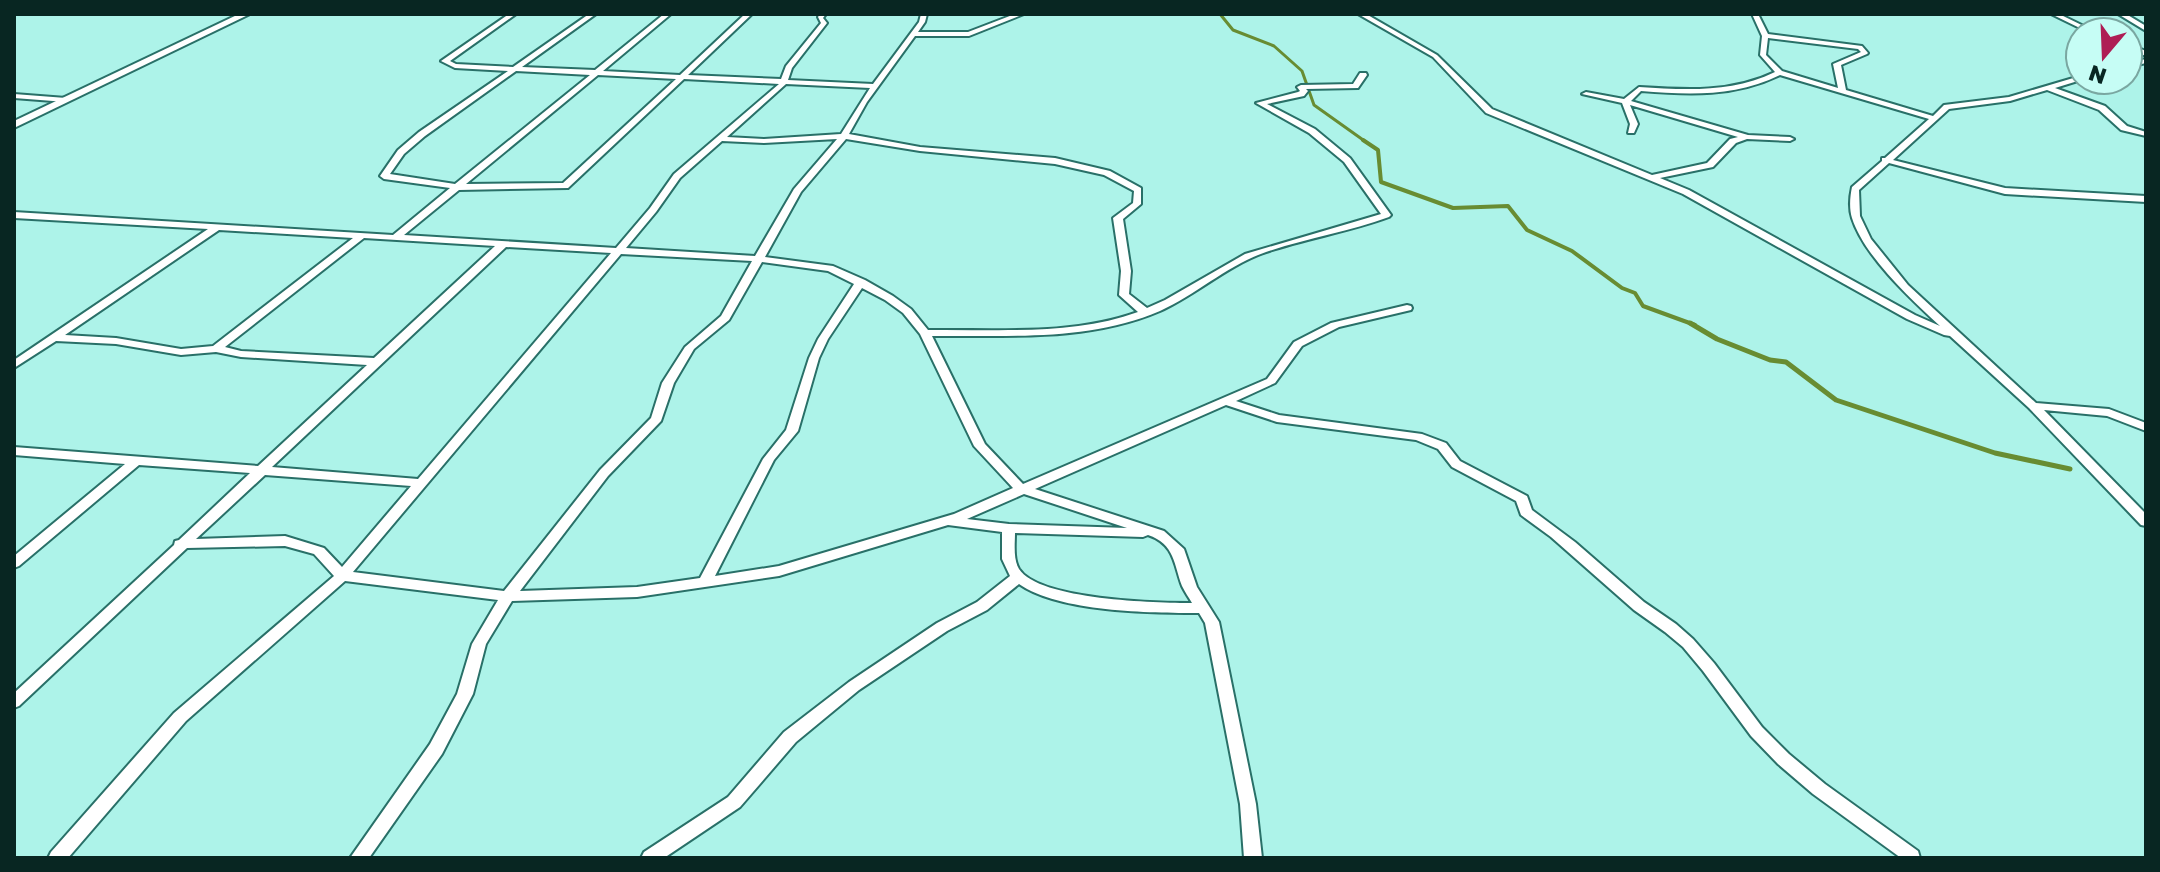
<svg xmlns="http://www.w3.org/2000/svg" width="2160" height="872" viewBox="0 0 2160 872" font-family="'Golos Text',sans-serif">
<rect width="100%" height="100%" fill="#adf3e9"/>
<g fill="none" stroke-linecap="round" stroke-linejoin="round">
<path stroke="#688c32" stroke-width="3" d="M1220 14 1233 30 1274 46 1302 71 1314 105 1366 142"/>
<path stroke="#688c32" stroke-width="4" d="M1363 140 1378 150 1381 182 1453 208 1508 206 1527 230 1572 251 1622 288 1635 293 1643 306 1695 325"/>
<path stroke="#688c32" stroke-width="5" d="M1690 323 1717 339 1770 360 1786 362 1836 400 1995 453 2070 469"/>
<g stroke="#297068" stroke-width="4">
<path id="street" d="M509 14H516L450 61 456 64 513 67 589 14H596L522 67 595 70 664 14H671L603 71 680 75 745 14H752L688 75 781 79 786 66 821 23 818 17 820 14H826L823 18 827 23 792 68 788 80 873 84 919 22 921 14H927L925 22 918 32H968L1015 14H1024L969 36H915L867 102 849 134 920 147 1055 158 1110 171 1141 188V204L1123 219 1131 271 1129 294 1147 308 1165 300 1245 254 1381 214 1344 162 1309 133 1256 103 1298 92 1300 91 1297 87 1301 85 1353 84 1360 73H1366L1367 75 1358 88 1306 89 1308 91 1304 96 1267 104 1315 129 1350 158 1391 215 1389 217C1349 232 1307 238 1266 252 1228 265 1197 294 1160 311 1088 342 1008 335 932 336L985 444 1023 484 1267 379 1294 342 1331 323 1407 305 1411 306 1412 308 1411 310 1339 327 1302 346 1275 383 1236 401 1279 415 1422 434 1446 443 1460 461 1527 496 1532 510 1575 542 1644 602 1676 624 1693 639 1714 663 1762 727 1789 754 1825 784 1918 851 1920 858H1901L1813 794 1778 764 1751 736 1703 671 1683 647 1665 632 1634 610 1551 537 1521 515 1516 501 1452 467 1438 449 1416 440 1277 422 1226 405 1035 489 1164 531 1184 549 1197 587 1219 622 1256 804 1262 858H1244L1240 804 1205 623 1199 613C1150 613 1059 612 1019 584L987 610 947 631 859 690 796 742 740 807 664 858H641L644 852 728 797 784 732 849 682 937 623 977 602 1010 576 1002 559V532L948 525 779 576 637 597 512 601 486 644 473 694 442 754 369 858H350L430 744 457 694 472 644 498 600 345 581 186 721 68 858H48L51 852 174 713 334 576 314 554 285 546 187 548 19 706 14 708V693L174 545 175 541 179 540 250 473 139 465 19 566 14 568V556L125 464 14 455V447L258 466 367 365 241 357 216 352 181 355 116 344 56 341 14 368V360L208 229 14 218V212L393 235 450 188 384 179 380 176 398 150 419 132 508 71 455 68 441 61ZM516 71 590 75 455 184 390 174 404 154 425 136ZM598 75 676 79 563 183 466 184ZM684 79 779 84 674 174 650 208 616 248 404 235 459 190 568 188ZM786 84 870 88 841 134 764 139 727 137ZM837 139 794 189 755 256 626 248 656 212 680 178 722 141 764 143ZM846 139 920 151 1055 164 1104 175 1134 191 1133 203 1113 218 1121 271 1119 295 1138 312C1072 336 998 329 928 330L911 309 893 296 865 280 833 266 765 257 801 192ZM219 230 353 238 213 346 181 349 116 338 65 335ZM364 238 495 246 374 358 241 351 225 347ZM506 247 611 253 418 479 272 467ZM621 254 752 261 721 316 685 347 662 383 651 418 600 470 504 591 353 572ZM762 262 828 271 854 284 818 339 809 358 786 430 763 459 700 578 637 587 520 591 608 476 661 421 674 383 694 349 729 320ZM862 288 885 300 903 313 920 334 974 446 1013 488 954 514 779 566 715 576 774 460 798 431 819 358 828 339ZM265 475 411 486 342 567 324 548 285 536 196 539ZM1024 494 1127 528 1009 524 967 519ZM1015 533 1143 537 1148 535C1175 544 1174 565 1182 586 1185 592 1189 598 1192 603 1157 603 1039 600 1019 569 1013 559 1015 544 1015 533Z
M1358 14H1366L1437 55 1492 109 1652 175 1707 163 1730 139 1738 137 1630 105 1638 124 1634 133H1628L1630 124 1622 103 1582 94 1586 92 1624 99 1639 87C1686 90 1731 93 1775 72L1760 55 1762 36 1752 14H1758L1768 34 1862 46 1868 53 1867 54 1841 65 1846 90 1933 116 1944 105 2009 97 2080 76 2081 80 2055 88 2105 106 2127 126 2146 132V136L2121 130 2099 110 2047 90 2010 101 1949 109 1893 160 2005 188 2146 196V202L2005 194 1889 163 1859 190 1860 216 1871 239 1908 285 2036 403 2109 409 2146 423V431L2107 416 2044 410 2146 514V526L2141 525 2029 408 1950 336 1944 335 1907 319 1683 194 1486 113 1433 57ZM1768 38 1858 49 1861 52 1833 64 1838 88 1782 71 1766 55ZM1780 75 1929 119 1885 158H1882V161L1852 187C1850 196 1849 209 1852 218 1864 256 1911 299 1940 326L1915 315 1689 190 1660 178 1713 167 1736 143 1747 139 1790 141 1794 139 1790 137 1748 135 1631 101 1641 91C1689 95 1735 97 1780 75Z
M2051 14H2059L2096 32H2088Z
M2118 14H2126L2146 26V31Z
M2128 44 2146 51V56L2128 49Z
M2146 59V63L2128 67V63Z
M14 94 66 98 70 100 66 102 14 98Z"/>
</g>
<g stroke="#297068" stroke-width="4">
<path id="secondary" d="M239 14H250L14 128V121Z"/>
</g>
<use href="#street" fill="#fff" fill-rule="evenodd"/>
<use href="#secondary" fill="#fff" fill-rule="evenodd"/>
</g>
<rect width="2160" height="872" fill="none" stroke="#082622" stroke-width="32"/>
<g transform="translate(2104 56) rotate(199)"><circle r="38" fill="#c6fdf5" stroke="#7aa7a1" stroke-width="2"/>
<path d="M0-6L14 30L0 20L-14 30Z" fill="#ae1e55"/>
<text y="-12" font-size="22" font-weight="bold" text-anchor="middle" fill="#082622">N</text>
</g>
</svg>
